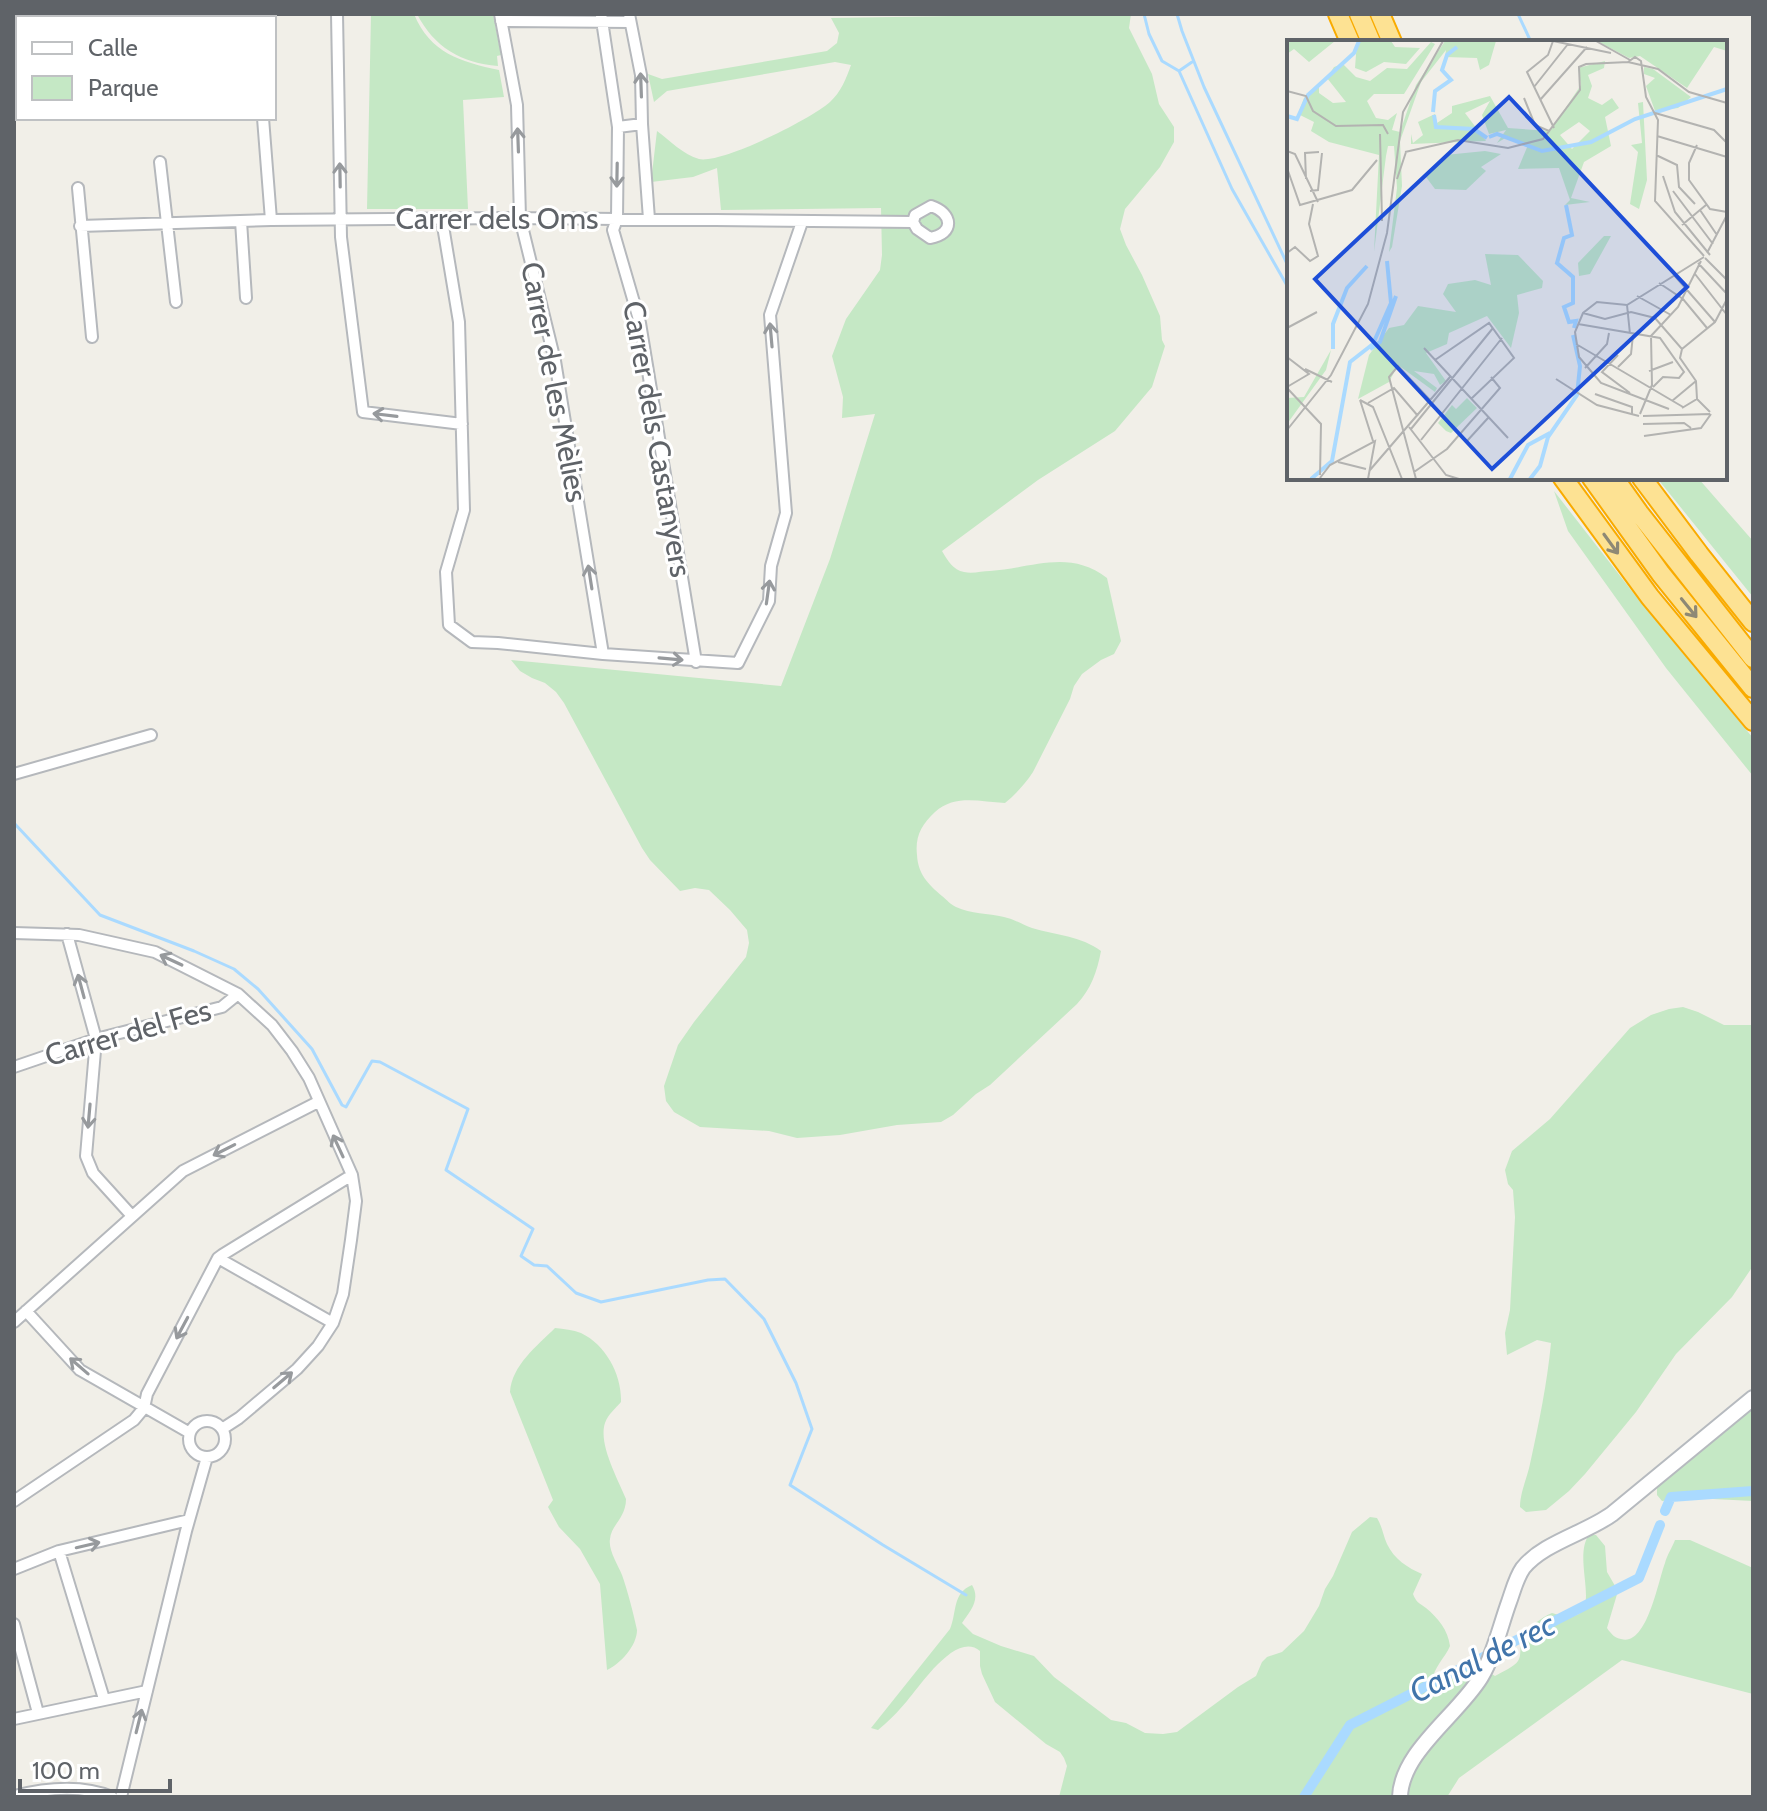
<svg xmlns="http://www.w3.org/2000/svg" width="1767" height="1811" viewBox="0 0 1767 1811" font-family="Cabin,sans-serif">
<rect width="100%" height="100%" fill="#f1efe8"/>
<path fill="#c5e8c5" d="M371 14H414C430 53 461 62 499 70L504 97 463 100 468 209H367Z
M417 14H493L501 55 497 56 498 66C461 63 434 47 417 14Z
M956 14H1131L1129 28 1152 74 1159 104 1174 127V142L1160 167 1125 209 1120 229 1126 245 1142 275 1160 316 1162 340 1165 346 1152 387 1115 431 1038 480 942 551C948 561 953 570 964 572 973 574 982 571 990 571 1033 568 1069 549 1107 578L1121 641 1114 654 1101 660 1082 674 1074 686 1070 699 1033 772C1025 784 1016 794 1005 803 980 802 955 794 935 812 921 825 915 837 917 855 918 874 928 884 942 896 946 899 951 905 956 907 971 914 988 913 1004 917 1014 919 1023 925 1032 928 1056 935 1081 936 1101 951 1097 972 1091 989 1077 1004L990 1085 976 1094 953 1115 941 1122 897 1125 840 1135 797 1138 769 1131 700 1127 674 1112 666 1101 664 1086 678 1045 694 1022 746 957 749 943 747 930 730 910 709 890 695 888 680 891 650 860 642 848 564 703 556 692 545 683 532 678 520 671 511 660 781 686 830 559 875 414 842 418 843 397 832 356 846 319 880 270 882 255 881 208 721 210 717 168 693 177 651 182 657 131C669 140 684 155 699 159 722 164 811 119 830 102 841 92 846 79 851 65L835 62 667 91 654 102 648 74 662 79 827 51 837 43 839 33 831 18 955 16Z
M1657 478H1698L1753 541V597Z
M1554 491 1642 604 1753 738V776L1666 668 1568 531Z
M1683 1007 1698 1012 1724 1025H1753V1266L1732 1297 1676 1354 1636 1412 1585 1474 1569 1491 1546 1510 1526 1512 1520 1507C1520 1493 1527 1478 1530 1464 1539 1423 1547 1384 1551 1343L1537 1340 1507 1355 1505 1333 1510 1310 1515 1217 1513 1190 1508 1184 1505 1170 1512 1151 1550 1119 1630 1028 1651 1015 1669 1009Z
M555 1328C564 1329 573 1330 581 1333 606 1345 622 1375 621 1402 616 1408 608 1414 605 1423 598 1444 618 1479 626 1499 626 1518 611 1525 610 1539 608 1550 618 1565 622 1575 628 1592 633 1612 637 1630 637 1646 620 1664 607 1670L600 1584 580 1549 559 1527 548 1507 553 1500 510 1392C512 1365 537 1346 555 1328Z
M1753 1403V1501L1693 1498 1662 1501 1657 1495V1488L1661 1482Z
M1370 1517 1377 1518C1382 1526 1383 1535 1387 1544 1394 1559 1408 1568 1422 1574L1413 1594C1416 1602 1419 1603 1426 1608 1438 1618 1448 1630 1450 1646 1445 1658 1433 1668 1433 1680L1439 1683C1468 1666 1462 1655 1495 1676 1502 1672 1514 1667 1518 1661 1522 1655 1519 1647 1522 1641 1526 1629 1540 1618 1552 1613 1613 1632 1569 1562 1589 1535H1596L1605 1546 1607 1572 1618 1591 1607 1628C1611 1634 1615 1638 1621 1639 1647 1647 1658 1581 1665 1563 1667 1555 1672 1548 1675 1540H1690L1753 1568V1694L1622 1660 1459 1778 1447 1797H1059L1067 1766 1064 1758 1060 1752 1046 1744 995 1702 982 1674 980 1666V1651C956 1631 921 1685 907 1701 900 1709 893 1717 885 1724L878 1730 871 1728 950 1629C957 1613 952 1593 972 1585 981 1600 970 1611 962 1623L973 1634 1001 1646 1034 1656 1054 1677 1111 1720 1126 1723 1145 1733 1163 1734 1177 1732 1238 1687 1256 1676 1262 1662 1267 1657 1282 1652 1304 1631 1319 1606 1325 1589 1333 1576 1352 1532Z"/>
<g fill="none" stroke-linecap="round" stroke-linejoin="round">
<path stroke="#aadaff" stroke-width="3" d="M1144 14 1149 34 1162 61 1179 71 1232 189 1289 289
M1177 14 1182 31 1204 87 1289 268
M1518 14 1531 42
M1179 71 1192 62
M14 823 100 915 194 951 234 969 258 989 312 1049 342 1105 346 1107 372 1061 380 1062 468 1109 446 1170 533 1229 521 1256 534 1265 547 1266 576 1293 601 1302 708 1280 725 1279 764 1319 796 1383 812 1429 790 1485 883 1545 966 1595"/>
<path stroke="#aadaff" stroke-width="10" d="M1665 1511 1671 1497 1753 1491
M1304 1797 1350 1725 1639 1578 1660 1525"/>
<g stroke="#b5b8bc" stroke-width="14">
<path id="street" d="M254 14 255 18
M337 14 341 237 363 412 462 424
M500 14 517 105 520 218 555 361 603 654
M601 14 618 127 617 219 613 230 640 323 696 662
M629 14 641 75 642 124 649 219
M501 21 630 22
M263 118 271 220
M618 127 642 124
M160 162 176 302
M78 188 92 337
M931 206C953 213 955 234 930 238L917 229 913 222 915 215Z
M442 220 459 322 464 510 446 572 449 625 472 642 498 643 603 654 738 663 769 601 771 566 786 513 770 315 802 222
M241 221 246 298
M80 226 271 220 520 218 913 222
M14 774 151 735
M14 933 79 935 155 952 238 994 272 1025 292 1051 309 1078 352 1175 356 1201 351 1240 343 1294 333 1323 318 1346 297 1369 239 1418 222 1429
M67 934 96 1039 86 1156 93 1173 132 1216
M14 1067 96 1039 222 1007 238 994
M218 1258 333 1323
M26 1311 80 1370 190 1433
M14 1322 183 1171 318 1102
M189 1439a18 18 0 1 1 36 0a18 18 0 1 1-36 0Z
M14 1501 134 1420 144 1408 147 1394 218 1258 222 1255 352 1175
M59 1551 104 1699
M14 1569 59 1551 189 1520
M14 1624 38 1713
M14 1719 147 1691
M14 1796C46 1788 81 1784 112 1797
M121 1797 186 1531 207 1457"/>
</g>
<g stroke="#b6babf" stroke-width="18">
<path id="secondary" d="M1400 1797C1401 1752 1458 1715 1481 1677 1494 1655 1500 1627 1509 1602 1513 1591 1516 1578 1523 1568 1543 1543 1586 1533 1612 1514L1753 1398"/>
</g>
<g stroke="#f9ab00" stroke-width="22">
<path id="highway" d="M1338 14 1350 42
M1359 14 1371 42
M1380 14 1392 42
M1563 478 1650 597 1753 721
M1592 478 1661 574 1753 688
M1614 478 1639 513 1753 658
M1642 478 1699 554 1753 622"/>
</g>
<use href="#street" stroke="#fff" stroke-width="10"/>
<use href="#secondary" stroke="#fff" stroke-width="14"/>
<use href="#highway" stroke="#fde293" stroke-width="18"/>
</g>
<defs><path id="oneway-shaft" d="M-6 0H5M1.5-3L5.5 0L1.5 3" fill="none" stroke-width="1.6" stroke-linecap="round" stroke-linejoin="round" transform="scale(2)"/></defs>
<g stroke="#979a9d">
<use href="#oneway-shaft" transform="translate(641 85) rotate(-92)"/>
<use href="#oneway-shaft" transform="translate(518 140) rotate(-92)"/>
<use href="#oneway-shaft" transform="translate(340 175) rotate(-91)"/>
<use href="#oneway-shaft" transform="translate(617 175) rotate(91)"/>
<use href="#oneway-shaft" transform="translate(771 335) rotate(-95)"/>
<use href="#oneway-shaft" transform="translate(385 415) rotate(-173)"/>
<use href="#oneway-shaft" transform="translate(590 577) rotate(-99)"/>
<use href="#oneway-shaft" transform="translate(768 592) rotate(-82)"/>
<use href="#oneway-shaft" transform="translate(671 659) rotate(5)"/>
<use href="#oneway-shaft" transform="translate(171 960) rotate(-155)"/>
<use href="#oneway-shaft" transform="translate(81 986) rotate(-105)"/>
<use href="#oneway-shaft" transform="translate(89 1116) rotate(95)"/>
<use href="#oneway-shaft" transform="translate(338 1146) rotate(-115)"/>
<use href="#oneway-shaft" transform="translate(224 1150) rotate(153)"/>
<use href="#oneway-shaft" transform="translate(182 1328) rotate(118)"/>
<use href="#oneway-shaft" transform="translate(79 1366) rotate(-139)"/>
<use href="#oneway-shaft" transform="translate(283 1380) rotate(-40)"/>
<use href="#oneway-shaft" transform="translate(88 1545) rotate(-13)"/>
<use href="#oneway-shaft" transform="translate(139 1721) rotate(-76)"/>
</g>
<g stroke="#8e8975">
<use href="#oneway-shaft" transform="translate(1611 544) rotate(54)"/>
<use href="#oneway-shaft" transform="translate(1689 608) rotate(51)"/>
</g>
<g text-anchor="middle" stroke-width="6" stroke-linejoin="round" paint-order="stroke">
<g font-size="30" fill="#5f6368" stroke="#fff">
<text x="497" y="229">Carrer dels Oms</text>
<text transform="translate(554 382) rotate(79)" y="10">Carrer de les Mèlies</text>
<text transform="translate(657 439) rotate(80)" y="10">Carrer dels Castanyers</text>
<text transform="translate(128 1033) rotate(-16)" y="10">Carrer del Fes</text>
</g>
<g font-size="32" font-style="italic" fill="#4174aa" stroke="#fff">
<text transform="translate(1482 1658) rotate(-27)" y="11">Canal de rec</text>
</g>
</g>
<g transform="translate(1287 40)">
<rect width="440" height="440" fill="#f1efe8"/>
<path d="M0 1H48L22 22 7 9 0 14ZM70 1H104L108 7 133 8 119 24 97 22 79 32 68 28ZM158 1H209L202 25 193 30 190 18 158 17 159 10 134 42 113 101 115 146 105 207 102 212 110 148 107 106H101L99 116 87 212 92 115 42 102 24 91 27 82 11 74 17 58 32 45V53L46 63 59 62 40 38 47 27 56 24 69 37 83 41 100 28 120 29 144 2 148 4 117 54H87L80 61 89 78 101 80 110 73 105 90 113 92 129 45ZM310 1H440V11L427 7 400 48 353 16 342 18ZM318 21 317 28 301 35 305 46 301 58 315 65 325 58 332 68 318 77 324 106 297 122 284 158 303 162 278 165 283 160 272 128 231 129 241 105 220 97 210 103 219 90 202 94 195 75 203 61 178 73 199 101 124 104V94L126 103 136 95 131 82 148 74 150 83 165 73V66L203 56 221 88 263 91 294 45 291 28ZM292 82 303 91 285 109 273 95ZM357 27 366 29 404 57 391 68 368 71 359 46 368 38 357 34ZM356 62 360 140 352 169 343 164 351 112 344 105 355 103 351 63ZM198 111 214 114 194 127 199 131 179 150 148 149 139 137 158 115ZM317 196H324L303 234 292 236 291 223ZM198 214 231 215 256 241 255 248 230 255 232 273 224 308 200 276 162 293 160 304 139 313 159 341 153 345 147 334 127 331 150 348 148 352 111 325 102 342 71 359 82 315 102 288 117 285 131 266 169 272 156 254 161 244 188 240 204 245ZM44 310 39 330 0 384V358L17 357ZM180 358 190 368 164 393 159 391 151 383 165 365 169 369Z" fill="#c5e8c5" fill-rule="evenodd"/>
<path fill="none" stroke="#aadaff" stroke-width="4" d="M146 72 148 51 164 40 155 30 160 15 170 7M147 75 149 87 187 89 200 98M0 76 10 79 21 55 67 13 72 1M202 97 210 94 255 111 304 102 348 79 440 49M279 165 285 195 277 198 270 223 286 237V263L277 267 282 282 289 281 287 288M46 309V284L60 248 80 226M83 309 93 302 109 256M24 439 45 421 63 322 86 304 104 263 100 221M223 439 241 405 263 393M243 439 253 426 261 397 290 355 293 326 286 295"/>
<path fill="none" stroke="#b3b3b1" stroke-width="2" d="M266 1 261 15 240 32 267 88M266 1 324 13M309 1 343 20M341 22 348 17 354 21 359 57 371 80 368 161 417 216M247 47 281 4M0 51 19 56 26 71 49 86 96 85 101 94M237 58 248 85 262 91M253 60 300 7M368 73 427 90 440 103M93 94 95 181M370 96 440 117M410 105 402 123V140L423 169 440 172M0 111 8 114 31 162M118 112 171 100 221 108 256 99 293 50 292 27 299 24 341 22 371 29 402 52 440 63M369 115 390 125 392 147 408 164M0 128 13 165 65 150 90 120M376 136 388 172 423 215M19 139 18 113 32 112M110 139 119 112M23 151 31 150 35 113M386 151 426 204M413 170 430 195M395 185 419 165M0 213 8 207 23 221 31 216 22 184 26 164M420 213 440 175M418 218 440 240M411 223 440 254M408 234 440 275M387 235 428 282M372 243 396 259 420 288M350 256 384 275M340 265 343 294M296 273 318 279 344 272 368 278 395 309 393 318 409 341 410 359M291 284 373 298 397 332 392 338 376 337 366 347M0 288 30 272M289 304 396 367M137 308 221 398M395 309 428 282 440 259M331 315 315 332 343 353M0 317 22 334 0 347M148 320 202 283 227 318 184 359M331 327 344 314 346 295M298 328 320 304 322 293M18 329 45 342M362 331 386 322M269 339 310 365 352 376M0 348 34 384 33 435M308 354 345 367V374M73 360 86 367 115 439M73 360 86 401M385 361 409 341M81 363 107 348 131 376M395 368 410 359 423 372M382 369 314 343 292 317 288 292 296 273 310 262 340 265 417 217M353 374 365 345 364 296 391 267 414 221M356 376 423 374M356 384 397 383 404 388M122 387 159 435 172 439M124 389 206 288M0 390 44 335 81 264 100 193 116 72 156 1M357 396 414 388 424 374M134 400 215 298M180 401 201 378M51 422 79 429M83 430 163 337M127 432 160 409 213 348 204 337M33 438 43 425 88 401 81 439M129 439 102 337 111 326 143 360"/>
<path fill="#1d4ed8" fill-opacity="0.15" stroke="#1d4ed8" stroke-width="4" d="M222 57 400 247 205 429 28 239Z"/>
<rect width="440" height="440" fill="none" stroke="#5f6368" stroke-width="4"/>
</g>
<rect width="1767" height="1811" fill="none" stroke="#5f6368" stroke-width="32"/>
<rect x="16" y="16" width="260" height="104" fill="#ffffff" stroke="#bfc1c3" stroke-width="2"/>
<rect x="32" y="42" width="40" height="12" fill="#ffffff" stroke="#bfc1c3" stroke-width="2"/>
<text x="88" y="56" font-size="24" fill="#5f6368">Calle</text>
<rect x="32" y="76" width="40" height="24" fill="#c5e8c5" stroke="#bfc1c3" stroke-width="2"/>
<text x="88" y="96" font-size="24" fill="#5f6368">Parque</text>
<path d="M20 1779v12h150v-12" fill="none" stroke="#5f6368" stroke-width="4"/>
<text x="32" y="1779" font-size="24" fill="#5f6368" stroke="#ffffff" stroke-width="6" paint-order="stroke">100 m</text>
</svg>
